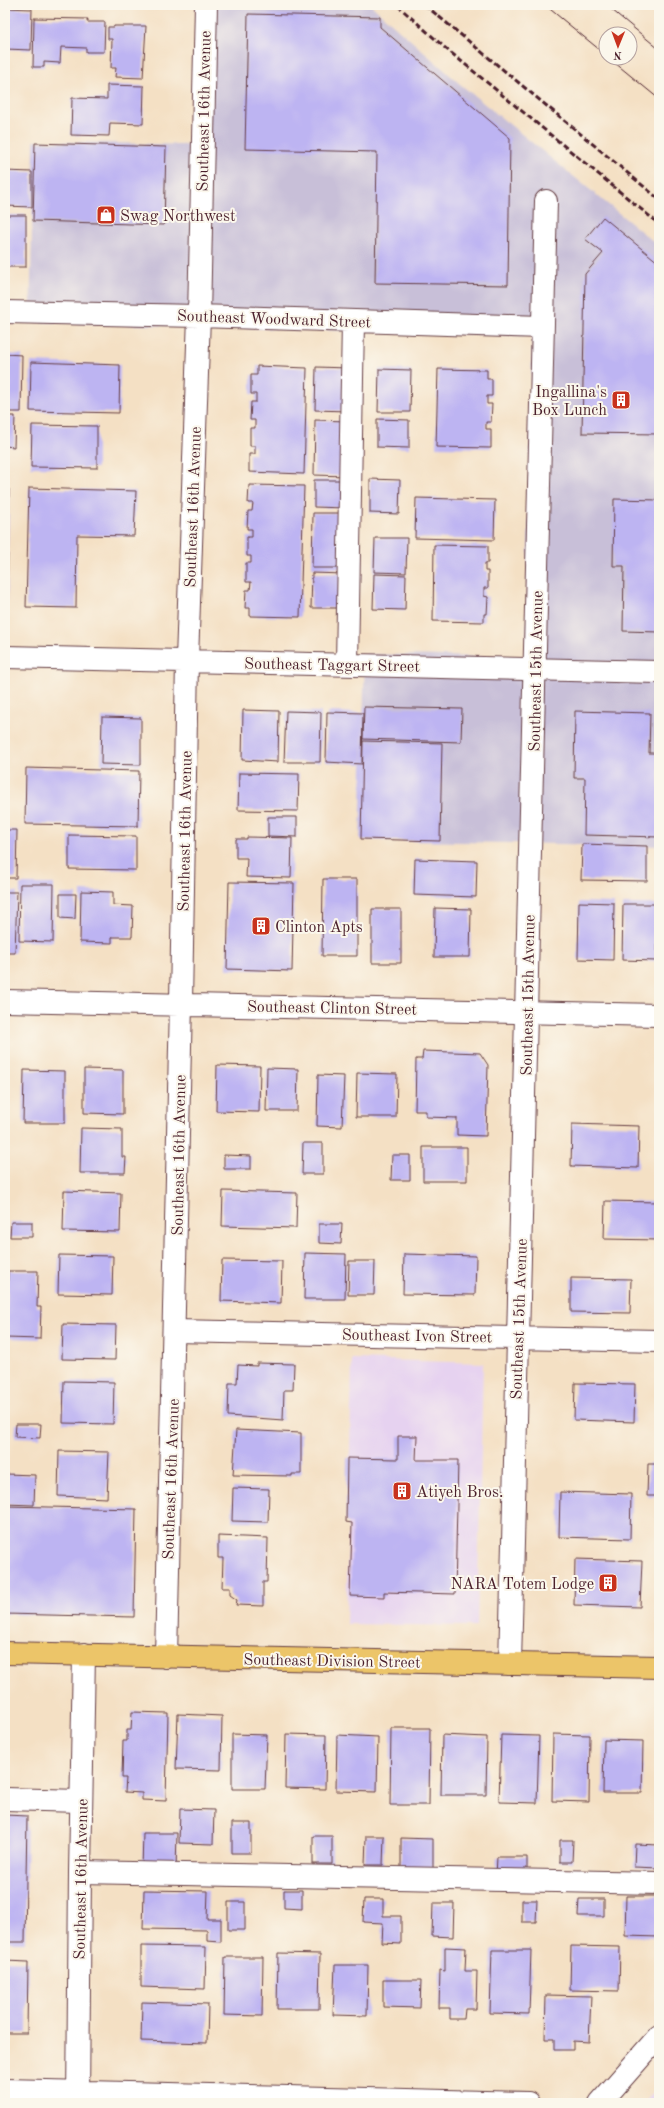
<svg xmlns="http://www.w3.org/2000/svg" width="664" height="2108" viewBox="0 0 664 2108" font-family="'Old Standard TT',serif">
<rect width="100%" height="100%" fill="#fbf7ec"/>
<filter id="ink" filterUnits="userSpaceOnUse"><feTurbulence type="fractalNoise" baseFrequency=".025" numOctaves="2"/><feDisplacementMap in="SourceGraphic" scale="8" xChannelSelector="R" yChannelSelector="G"/><feConvolveMatrix kernelMatrix="1 2 1 2 8 2 1 2 1" color-interpolation-filters="sRGB"/></filter>
<filter id="wash" filterUnits="userSpaceOnUse"><feTurbulence type="fractalNoise" baseFrequency=".012" numOctaves="4" result="noise"/><feDisplacementMap in="SourceGraphic" scale="16" xChannelSelector="R" yChannelSelector="G"/><feGaussianBlur stdDeviation="0.9" result="paint"/><feColorMatrix in="noise" values="0 0 0 0 0 0 0 0 0 0 0 0 0 0 0 0 0 1.4 0 .05"/><feComposite in="paint" operator="in"/></filter>
<g filter="url(#wash)">
<rect width="100%" height="100%" fill="#f4e0c4"/>
<path fill="#e6d2f0" d="M352 1359 483 1363 477 1626 346 1624Z
M659 2086V2103H644Z"/>
<path fill="#c8bfd8" d="M197 5H371L460 84 659 246V846L360 840 365 654 526 658 532 336 30 322 34 141 194 145Z"/>
<g id="blocks">
<path fill="#bdb4f2" d="M5 8 32 9 31 50 5 49Z
M248 14 380 17V27L510 138 508 285 375 283 377 152 245 149Z
M34 18 88 19 87 22H105L104 52H86V48L61 47 60 63 44 62V67H33Z
M114 26H146L143 78 115 77 116 68H111L112 39H108V27H114Z
M107 85 144 86 143 124 110 123 109 136 71 135 72 98 107 99Z
M35 143 166 147 164 225 33 221Z
M5 171 32 172V207L5 206Z
M5 215H26V267H5Z
M603 217 659 263V434L582 433 585 274 603 253 585 239Z
M5 354 22 355 21 412H5Z
M31 362 120 365 119 413 30 411Z
M257 366 307 368 304 474 249 472V454H255V446H250V428H255V420H250L251 402H256V394H251V375H257Z
M316 367 348 368 347 411 315 410Z
M379 369 411 370 410 412H378Z
M438 369 487 370V379H492V396H487V404H492L491 422H486V429H491V448L436 447Z
M5 416H15L14 447 5 446Z
M377 419 409 420V448L377 447Z
M315 420 347 421 346 476 314 475Z
M32 425 97 426V468L31 467Z
M370 479 400 480 399 514 370 513Z
M314 480H346L345 508 314 507Z
M249 485 304 486 300 617 250 616V608H245L246 590H250L251 582H246V563H251V556H247V537H252V529H247L248 511H252L253 503H248Z
M29 488 136 491 134 536 77 535 76 608 26 607Z
M5 489H9L7 606H5Z
M416 498 495 500 494 540 415 538Z
M614 499 659 500V632L623 631 624 566H613Z
M313 513H345L344 568H312Z
M375 538H407L406 573 374 572Z
M434 545 488 546V563H485V571H488V588H484V596L488 597 487 614H484V622L433 621Z
M312 573 344 574 343 608H311Z
M374 574 406 575 405 610 373 609Z
M364 707 462 709 461 742 363 739Z
M243 710 279 711 278 762 242 760Z
M286 711 321 712 320 762H284Z
M575 711 650 713 649 753H659V837L584 835 585 778H574Z
M327 712 363 713 362 764 326 762Z
M102 717 141 718V765L101 764Z
M363 741 442 743 440 841 361 839Z
M26 768 139 771 138 826 25 824Z
M239 773 299 774 298 811 238 810Z
M268 817H297V837L268 836Z
M5 830H17L16 878H5Z
M69 835 136 836V870L69 869Z
M247 837 292 838 291 878 246 877 247 858H236V839H247Z
M582 844 647 846V881L581 880Z
M415 859 477 861 476 897 414 895Z
M323 879H357V956H322Z
M229 882 294 883 292 971 227 969Z
M20 884H54L53 942 19 941Z
M81 891 113 892V905L133 906 132 937H112V943L80 942Z
M5 892H17L15 953H5Z
M60 894H76L75 919 60 918Z
M579 902 614 903 613 960 578 959Z
M623 904H658L657 961 622 960Z
M435 908 471 909 470 957H434Z
M372 909H401V963H372Z
M423 1051 480 1053 488 1065 486 1136 457 1135V1118L426 1117V1111H415L416 1059H422Z
M217 1065 260 1066 259 1112 216 1111Z
M267 1068 298 1069 297 1111H266Z
M84 1069 123 1070V1114L84 1113Z
M24 1070 65 1071V1123H23Z
M357 1073 397 1074 396 1117H356Z
M318 1075 344 1076 342 1127 317 1126Z
M572 1124 639 1126 638 1168 571 1166Z
M81 1128 122 1129V1157H126L125 1173H80Z
M303 1143H323V1174H302Z
M423 1147H467V1181H423Z
M224 1155 251 1156V1169H224Z
M392 1155H410V1180H391Z
M64 1191 121 1193 120 1232 63 1231Z
M223 1191 297 1193 296 1228 222 1226Z
M605 1201 659 1202V1240L604 1239Z
M11 1222H32V1237H10Z
M319 1224H342L341 1244 319 1243Z
M305 1253 346 1254 345 1299H304Z
M404 1254 476 1256 475 1295 403 1294Z
M59 1255 113 1256 112 1295 58 1294Z
M222 1260 282 1261 281 1303 221 1301Z
M349 1261H375L374 1295H348Z
M8 1271H38L37 1307H41L40 1339 6 1338Z
M571 1278 631 1279 630 1313 571 1312Z
M63 1324 116 1325 115 1360 62 1359Z
M257 1363 294 1364 293 1390H284L283 1420 228 1416 229 1383H237L238 1365 257 1366Z
M64 1381 114 1382 113 1424 63 1423Z
M575 1383 635 1384 634 1422 574 1420Z
M16 1424H41L40 1438 15 1437Z
M236 1430 301 1433V1474H292V1476L233 1475Z
M398 1436H417L416 1460H458L455 1594 384 1592V1597L350 1596 352 1523 346 1522 347 1458 398 1459Z
M59 1451 109 1452 107 1498 58 1496Z
M648 1464H659V1496H647Z
M6 1474 35 1475 34 1505 5 1504Z
M233 1488 269 1489 268 1522 232 1521Z
M560 1492 631 1494 630 1539 559 1537Z
M5 1506 136 1509 134 1617 5 1614Z
M218 1536 268 1538 267 1582H263V1606L236 1605 237 1600 230 1595V1588H222L223 1558H218Z
M575 1559 642 1561 640 1607 574 1605Z
M132 1712 168 1713 166 1801 142 1800V1793L125 1792 126 1778H122L123 1741H127V1730H131Z
M178 1714 222 1716 221 1770 176 1769Z
M391 1728H430L429 1805H390Z
M232 1734 267 1735 265 1789H232Z
M286 1734 326 1735 325 1789 285 1788Z
M553 1734 590 1735 589 1802 552 1801Z
M337 1735 378 1737 377 1792 336 1791Z
M442 1735 487 1737 486 1795H441Z
M501 1735 539 1736 537 1803 499 1802Z
M604 1740 643 1741 642 1793H603Z
M658 1793H659V1822L657 1821Z
M180 1809 214 1810 213 1844 179 1843Z
M5 1815 27 1816 25 1942H5Z
M232 1823H251V1853H232Z
M143 1833H177L176 1869H142Z
M313 1836H332V1864H313Z
M366 1836H384L383 1865H365Z
M401 1838 433 1839V1871L401 1870Z
M560 1840H573L572 1862H560Z
M635 1844 659 1845V1868L634 1867Z
M497 1857H527V1876H496Z
M144 1890 208 1891 207 1919H221V1942L207 1941V1930L143 1929Z
M284 1890H302V1909L284 1908Z
M626 1896H659V1937L625 1936Z
M364 1899H383V1916H401V1944L382 1943 383 1923 363 1922Z
M579 1899H604V1916H578Z
M522 1900H537L536 1922H522Z
M228 1902H245V1930H228Z
M433 1903H454L453 1937 432 1936Z
M141 1946 206 1947 205 1989 141 1987Z
M571 1946 620 1947 619 1991 570 1990Z
M445 1947 466 1948 465 1971H477L476 2009H465L464 2019H450V2008H439L440 1970 445 1971Z
M492 1950H531L529 2014 490 2013Z
M278 1953 320 1954 319 2009H277Z
M225 1957H263L262 2016 224 2015Z
M5 1961 28 1962 27 2033H5Z
M335 1965H368L367 2016 333 2015Z
M383 1980H421L420 2008 383 2007Z
M546 1995 591 1996 589 2042 573 2041V2050H554V2039H545Z
M142 2002 208 2004 207 2043 141 2041Z"/>
</g>
</g>
<g filter="url(#ink)">
<use href="#blocks" fill-opacity="0" stroke="#643c42" stroke-width="1"/>
<g fill="none" stroke-linecap="round" stroke-linejoin="round">
<g stroke="#643c42" stroke-width="24">
<path id="minor" d="M5 312 199 316 542 327
M5 657 659 672
M347 664 353 321
M5 1001 659 1015
M174 1331 659 1341
M166 1657 181 1003 187 660 199 316 206 5
M510 1664 546 201
M5 1799 81 1801
M80 1872 659 1883
M5 2090 528 2103
M78 2103 80 1872 84 1654
M600 2103 659 2036"/>
</g>
<g stroke="#643c42" stroke-width="24">
<path id="major" d="M5 1653 659 1667"/>
</g>
<use href="#minor" stroke="#fff" stroke-width="22"/>
<use href="#major" stroke="#ecc569" stroke-width="22"/>
<path stroke="#4a1f2b" stroke-width="1" d="M545 5 606 55
M606 5 659 49
M609 58 659 99"/>
<path stroke="#4a1f2b" stroke-width="3" stroke-dasharray="6 3" stroke-linecap="butt" d="M397 5 444 47 659 224
M425 5 659 199"/>
</g>
</g>
<defs>
<g id="shop-square" transform="scale(1)"><rect x="-9" y="-9" width="18" height="18" rx="4" fill="#c8321e" stroke="#fbf7ec"/><path d="M-5-2.5h2.3a2.7 3.5 0 0 1 5.4 0H5L5.5 6h-11ZM-1.5-2.5h3a1.5 2.3 0 0 0-3 0Z" fill="#fff"/></g>
<g id="building-square" transform="scale(1)"><rect x="-9" y="-9" width="18" height="18" rx="4" fill="#c8321e" stroke="#fbf7ec"/><path d="M-4-6H4V6H1V3H-1V6H-4ZM-2.5-4.3h1.7v1.8h-1.7ZM.8-4.3h1.7v1.8H.8ZM-2.5-1h1.7V.8h-1.7ZM.8-1h1.7V.8H.8Z" fill="#fff"/></g>
</defs>
<g fill-rule="evenodd">
<use href="#shop-square" x="106" y="215"/>
<use href="#building-square" x="621" y="400"/>
<use href="#building-square" x="261" y="926"/>
<use href="#building-square" x="402" y="1491"/>
<use href="#building-square" x="608" y="1583"/>
</g>
<g text-anchor="middle" stroke-width="4" stroke-linejoin="round" paint-order="stroke">
<g font-size="16" fill="#4a1f2b" stroke="#fbf7ec">
<text transform="translate(203 111) rotate(-89)" y="6">Southeast 16th Avenue</text>
<text transform="translate(274 318) rotate(2)" y="6">Southeast Woodward Street</text>
<text transform="translate(192 507) rotate(-88)" y="6">Southeast 16th Avenue</text>
<text transform="translate(332 664) rotate(1)" y="6">Southeast Taggart Street</text>
<text transform="translate(535 671) rotate(-89)" y="6">Southeast 15th Avenue</text>
<text transform="translate(184 831) rotate(-89)" y="6">Southeast 16th Avenue</text>
<text transform="translate(527 995) rotate(-89)" y="6">Southeast 15th Avenue</text>
<text transform="translate(332 1007) rotate(1)" y="6">Southeast Clinton Street</text>
<text transform="translate(178 1155) rotate(-89)" y="6">Southeast 16th Avenue</text>
<text transform="translate(518 1319) rotate(-88)" y="6">Southeast 15th Avenue</text>
<text transform="translate(417 1335) rotate(1)" y="6">Southeast Ivon Street</text>
<text transform="translate(170 1479) rotate(-88)" y="6">Southeast 16th Avenue</text>
<text transform="translate(332 1660) rotate(1)" y="6">Southeast Division Street</text>
<text transform="translate(80 1879) rotate(-89)" y="6">Southeast 16th Avenue</text>
</g>
<g font-size="16" fill="#4a1f2b" stroke="#fbf7ec" text-anchor="start">
<text x="120" y="221">Swag Northwest</text>
<text x="607" y="397" text-anchor="end">Ingallina's<tspan x="607" dy="18">Box Lunch</tspan></text>
<text x="275" y="932">Clinton Apts</text>
<text x="416" y="1497">Atiyeh Bros.</text>
<text x="594" y="1589" text-anchor="end">NARA Totem Lodge</text>
</g>
</g>
<rect width="664" height="2108" fill="none" stroke="#fbf7ec" stroke-width="20"/>
<g transform="translate(618 46) rotate(181)"><circle r="19" fill="#fbf7ec" stroke="#b4a19f"/>
<path d="M0-3L7 15L0 10L-7 15Z" fill="#c8321e"/>
<text y="-6" font-size="11" font-weight="bold" text-anchor="middle" fill="#4a1f2b">N</text>
</g>
</svg>
